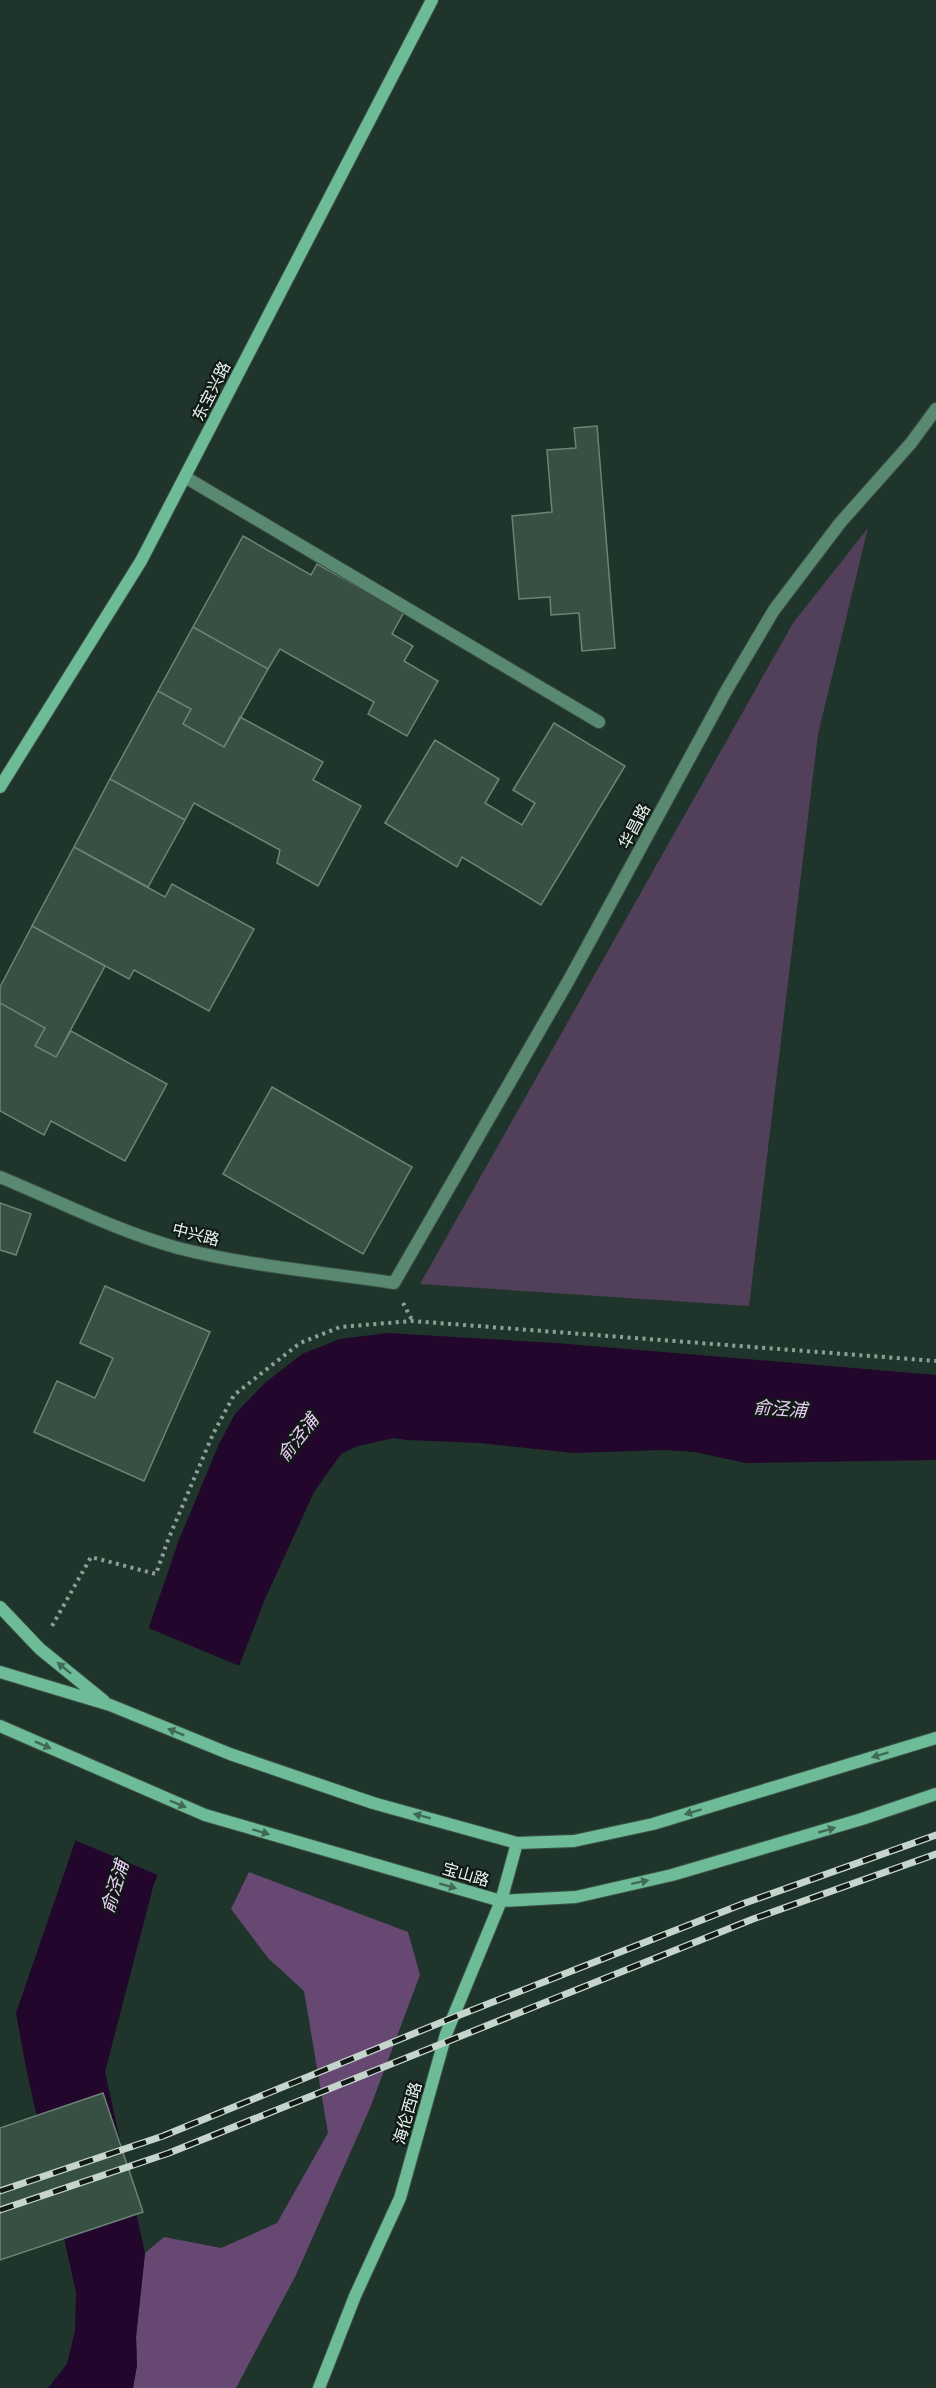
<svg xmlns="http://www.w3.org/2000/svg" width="936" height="2388" viewBox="0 0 936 2388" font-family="Merriweather,'Noto Sans SC',serif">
<rect width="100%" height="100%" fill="#1f352b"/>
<path fill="#523f5a" d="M868 528 818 734 749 1306 420 1284 793 623Z"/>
<path fill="#674873" d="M249 1872 408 1932 420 1975 370 2108 296 2275 236 2388H133L137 2365 136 2337 145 2253 164 2237 221 2248 277 2223 328 2133 304 1991 268 1958 231 1909Z"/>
<path fill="#22062c" d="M387 1333 556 1343 936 1375V1460L745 1463 695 1452 663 1450 573 1453 480 1443 407 1440 394 1438 358 1446 341 1454 314 1492 265 1599 153 1887 105 2072 145 2253 136 2337 137 2365 133 2388H48L67 2364 75 2331 76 2292 26 2068 16 2013 179 1540 219 1444 235 1414 265 1383 302 1354 340 1339Z"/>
<path fill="#1f352b" d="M146 1627 242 1667 160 1876 72 1839Z"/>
<path fill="#384f44" stroke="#6c8478" stroke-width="1.5" d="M597 426 615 648 582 651 579 613 551 615 550 597 519 599 512 516 552 512 547 450 576 448 574 428Z
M243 536 311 575 317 564 404 612 392 634 413 646 404 661 438 681 407 736 368 714 374 702 280 649 268 669 193 627Z
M193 627 268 669 224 747 183 724 191 709 158 691Z
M158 691 191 709 183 724 224 747 240 717 323 762 313 780 361 806 318 886 277 863 280 850 194 803 185 820 110 779Z
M554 723 625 766 541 905 462 857 457 867 385 823 435 740 499 779 485 803 522 825 535 803 513 790Z
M110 779 185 820 148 887 74 847Z
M74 847 165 897 172 884 254 929 209 1011 134 970 129 979 32 926Z
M32 926 105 966 56 1057 35 1046 45 1028 0 1003V987Z
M0 1003 45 1028 35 1046 56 1057 71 1031 167 1084 125 1161 51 1121 44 1135 0 1111Z
M272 1087 412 1167 363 1254 223 1174Z
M0 1203 31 1214 16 1255 0 1250Z
M105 1286 210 1332 144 1481 34 1432 57 1381 95 1398 113 1358 80 1343Z
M103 2093 143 2212 0 2260V2128Z"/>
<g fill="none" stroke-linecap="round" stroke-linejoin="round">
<g stroke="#3b5046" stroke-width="14">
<path id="street" d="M185 477 599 722
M0 1177C58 1201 117 1231 178 1248 248 1266 323 1272 394 1283L570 978 726 691 774 610 840 523 911 443 936 409"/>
</g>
<g stroke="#3b5046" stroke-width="14">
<path id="secondary" d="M0 787 141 561 432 0
M0 1607 40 1649 104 1701
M0 1672 110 1705 230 1754 373 1803 517 1843 574 1841 653 1824 936 1738
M0 1726 205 1815 501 1901 576 1897 672 1875 862 1819 936 1794
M319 2388 355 2296 400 2198 446 2034 501 1901 517 1843"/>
</g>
<path stroke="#8d9f96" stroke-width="4" stroke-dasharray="3 4.5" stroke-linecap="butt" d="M403 1303 412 1320
M52 1626 91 1557 156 1574 168 1540 213 1434 234 1395 300 1343 340 1327 412 1321 936 1361"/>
<use href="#street" stroke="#5a8972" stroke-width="12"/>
<use href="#secondary" stroke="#6ebb98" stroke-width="12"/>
<g stroke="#c5d5cd" stroke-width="7">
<path id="rail" d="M0 2191 163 2136 447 2020 745 1903 936 1835
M0 2210 169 2153 753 1919 936 1854"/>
</g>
<use href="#rail" stroke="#111a15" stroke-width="4.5" stroke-dasharray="14" stroke-linecap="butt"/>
</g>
<defs><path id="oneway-solid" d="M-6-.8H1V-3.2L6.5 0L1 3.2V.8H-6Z" transform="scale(1.5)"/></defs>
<g fill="#406a56">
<use href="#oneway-solid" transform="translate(64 1668) rotate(-141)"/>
<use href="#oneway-solid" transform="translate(176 1732) rotate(-158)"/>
<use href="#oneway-solid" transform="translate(43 1745) rotate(24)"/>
<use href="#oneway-solid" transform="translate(880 1755) rotate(163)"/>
<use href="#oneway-solid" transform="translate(178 1804) rotate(23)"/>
<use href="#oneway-solid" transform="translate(693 1812) rotate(163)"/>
<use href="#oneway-solid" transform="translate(422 1816) rotate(-165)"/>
<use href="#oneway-solid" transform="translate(827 1830) rotate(-16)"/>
<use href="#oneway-solid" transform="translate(261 1832) rotate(17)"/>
<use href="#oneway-solid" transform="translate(640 1882) rotate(-12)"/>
<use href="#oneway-solid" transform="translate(448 1886) rotate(16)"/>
</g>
<g text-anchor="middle" stroke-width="4.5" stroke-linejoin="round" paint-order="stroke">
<g font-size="16" fill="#e8f6ef" stroke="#111a15">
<text transform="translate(211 391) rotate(-63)" y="6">东宝兴路</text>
<text transform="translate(634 826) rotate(-62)" y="6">华昌路</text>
<text transform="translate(196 1234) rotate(14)" y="6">中兴路</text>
<text transform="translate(466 1874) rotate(16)" y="6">宝山路</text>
<text transform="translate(407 2113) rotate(-74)" y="6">海伦西路</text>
</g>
<g font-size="18" font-style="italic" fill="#edd0fa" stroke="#111a15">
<text transform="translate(780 1409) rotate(4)" y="6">俞泾浦</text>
<text transform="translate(298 1438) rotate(-52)" y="6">俞泾浦</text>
<text transform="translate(115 1887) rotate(-73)" y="6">俞泾浦</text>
</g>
</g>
</svg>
